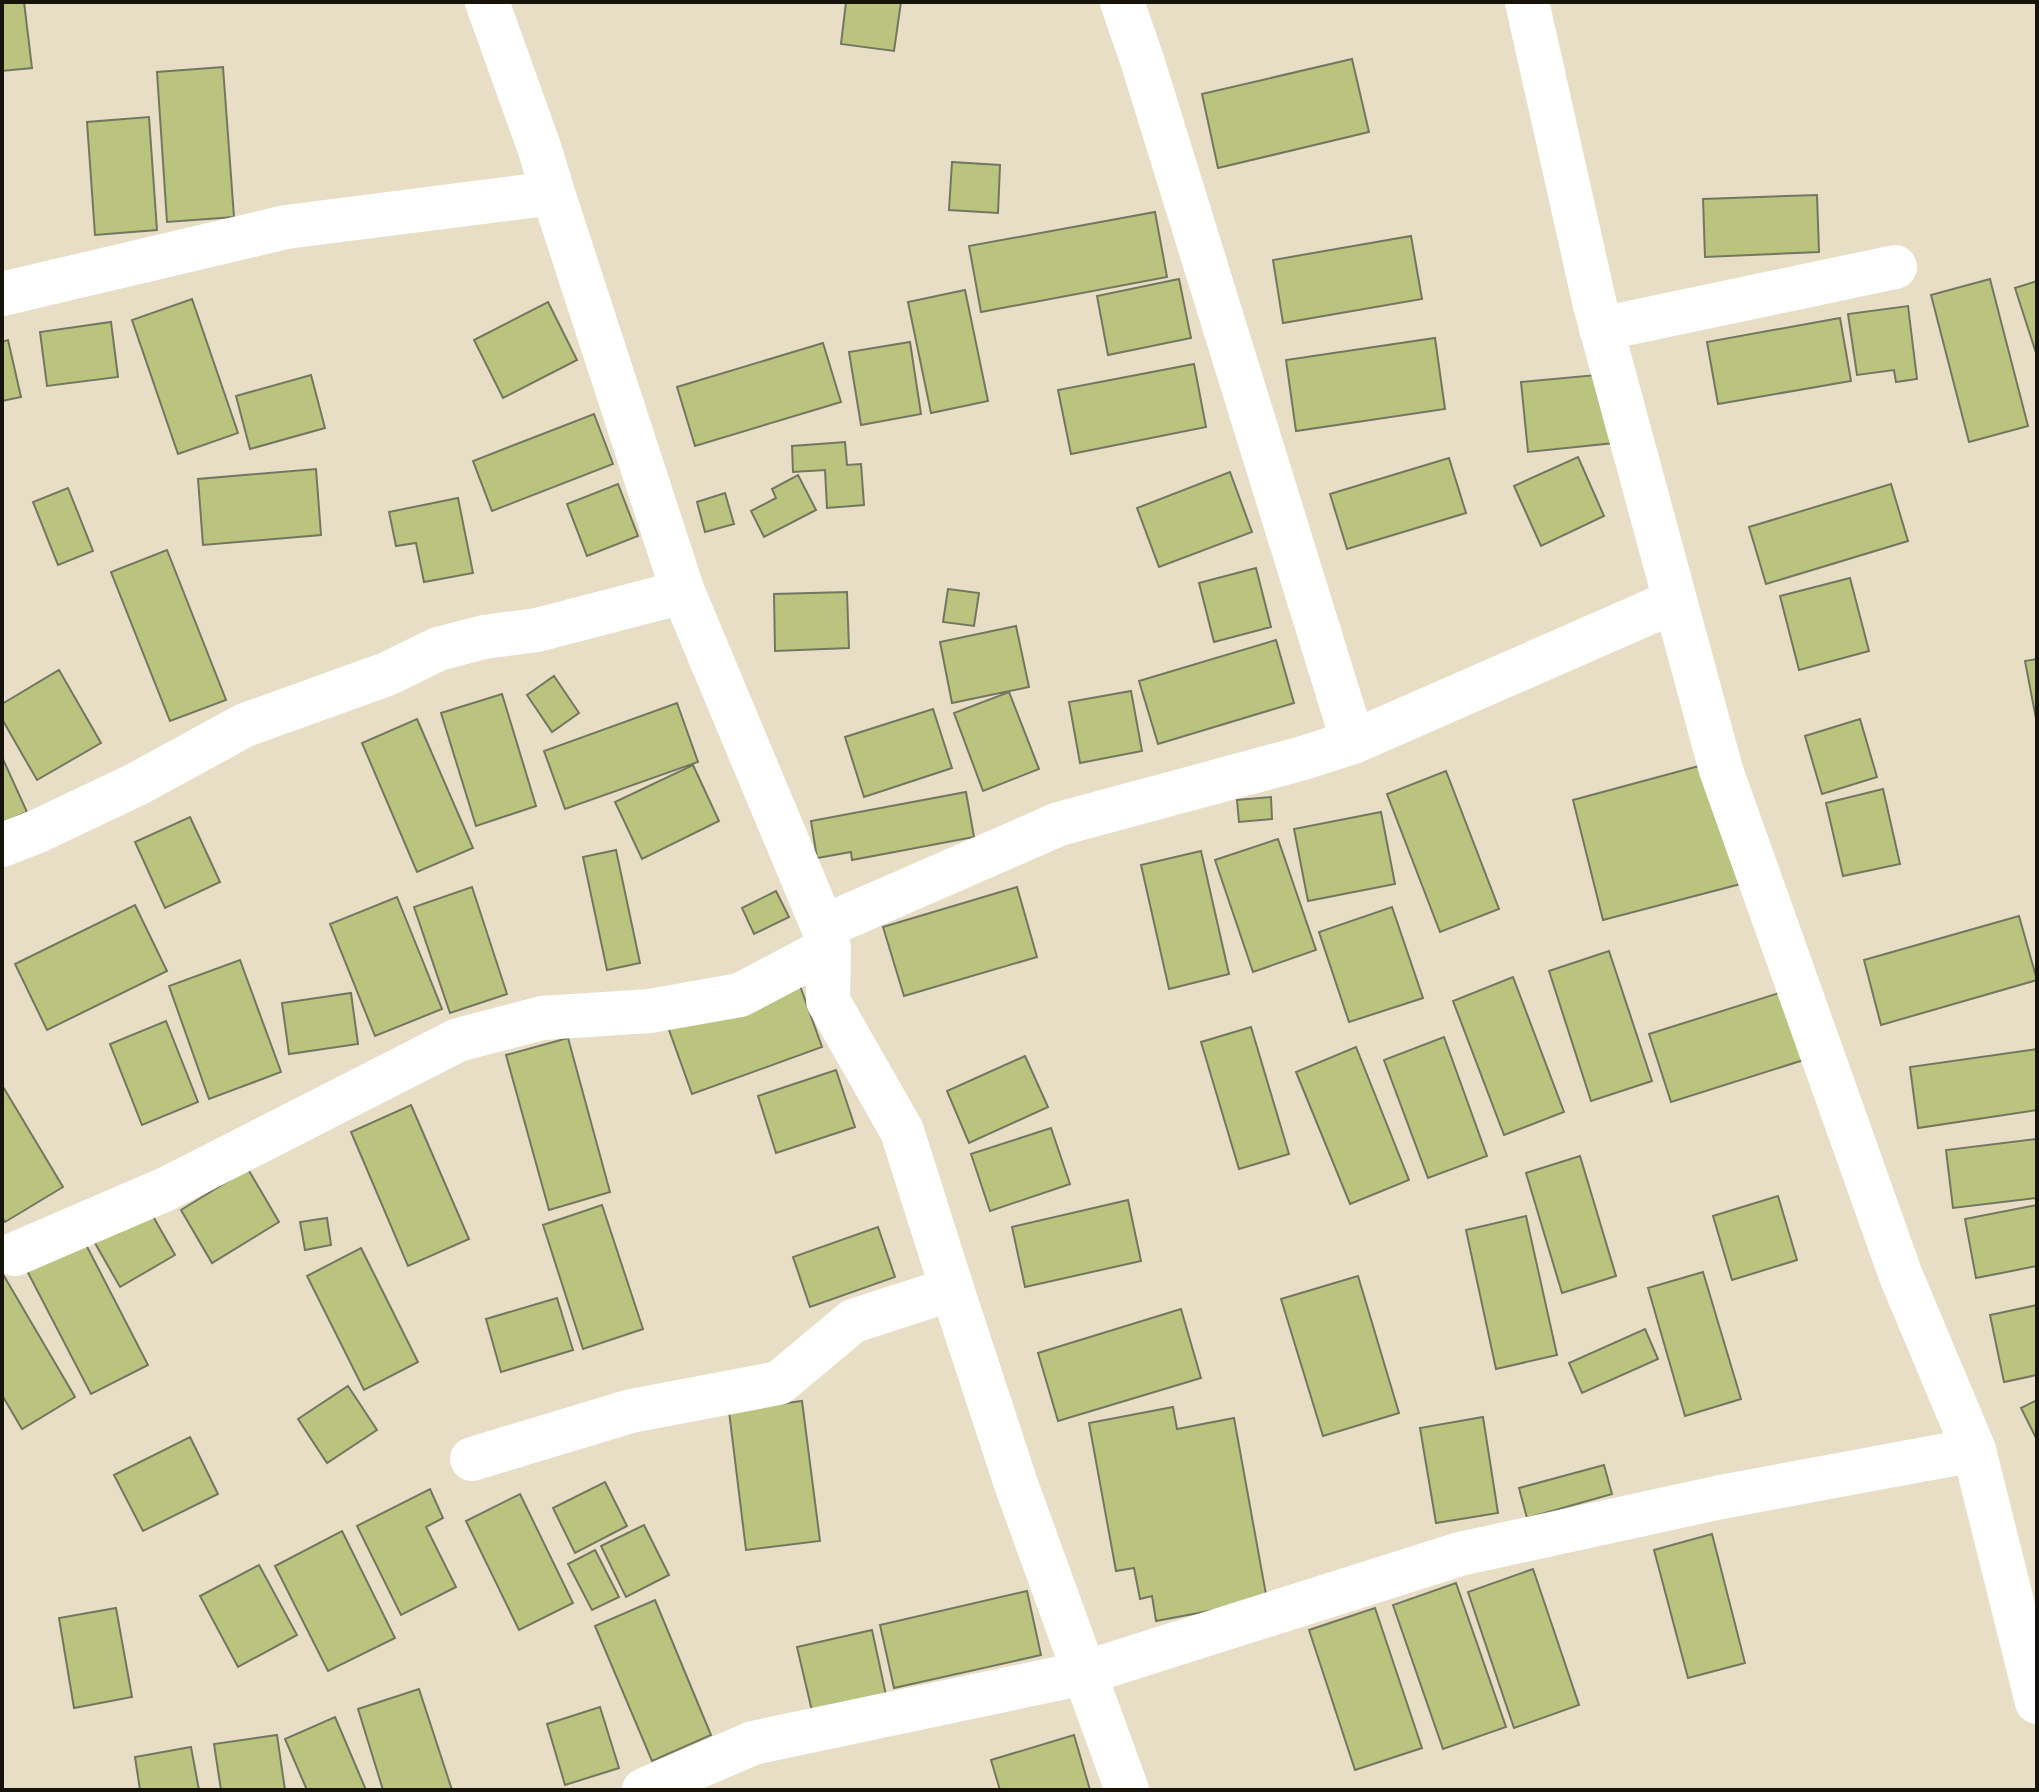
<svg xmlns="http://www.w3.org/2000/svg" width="2039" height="1792" viewBox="0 0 2039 1792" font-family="'Varela Round',sans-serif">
<rect width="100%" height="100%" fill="#e8dec6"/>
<path fill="#bac47e" stroke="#737760" stroke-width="2" d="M2 2H24L32 68 2 71Z
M846 2H901L894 51 841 44Z
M1352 59 1369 132 1218 168 1202 94Z
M223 67 234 217 167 222 157 72Z
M149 117 157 230 95 235 87 122Z
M952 162 1000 165 998 213 949 210Z
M1817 195 1819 252 1705 257 1703 199Z
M1155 212 1167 277 981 312 969 246Z
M1411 236 1422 299 1283 323 1273 260Z
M1179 279 1191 338 1108 355 1097 296Z
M1990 279 2028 426 1969 442 1931 295Z
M2037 281V356L2015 288Z
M965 290 988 401 931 413 908 302Z
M192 299 238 433 178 454 132 320Z
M548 302 577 360 503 398 474 340Z
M1908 306 1917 379 1896 382 1894 370 1857 375 1848 314Z
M1840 318 1851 381 1718 404 1707 342Z
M111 322 118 377 47 386 40 332Z
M1435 338 1445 409 1296 431 1286 360Z
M8 340 21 397 2 401V342Z
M910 342 921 414 861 425 849 352Z
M823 343 841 402 695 446 677 387Z
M1194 364 1206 427 1071 454 1058 390Z
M1607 374 1614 443 1528 452 1521 382Z
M311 375 325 428 250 449 236 396Z
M594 414 613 464 492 511 473 461Z
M845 442 847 465 861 464 864 505 827 508 825 470 793 472 792 446Z
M1578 457 1604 516 1541 546 1514 486Z
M1449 458 1466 513 1347 549 1330 494Z
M316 469 321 535 203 545 198 479Z
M1230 472 1252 532 1159 567 1137 508Z
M798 475 816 510 764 537 751 511 776 498 772 489Z
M618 484 638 536 587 556 567 504Z
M1891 484 1908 541 1766 584 1749 527Z
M68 488 93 551 58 565 33 502Z
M725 493 734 524 705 532 697 502Z
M458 498 473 573 424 582 416 543 396 546 389 512Z
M167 550 226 700 170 721 111 572Z
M1256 568 1271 627 1214 642 1199 583Z
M1850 578 1869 651 1799 670 1780 596Z
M948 589 979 593 974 626 943 622Z
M847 592 849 648 775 651 774 594Z
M1016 626 1029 687 952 703 940 642Z
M1276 640 1294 703 1158 744 1139 681Z
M2037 659V724L2025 661Z
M59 670 101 743 37 780 2 719V704Z
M554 676 579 713 552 732 527 695Z
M1131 691 1142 751 1080 763 1069 702Z
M1009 692 1039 769 983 791 954 713Z
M502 694 536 806 476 826 441 713Z
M677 703 698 762 565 809 544 751Z
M933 709 952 768 864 797 845 737Z
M417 719 473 848 417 872 362 743Z
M1860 719 1877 777 1822 794 1805 736Z
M2 757 27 812 2 823Z
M1710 763 1752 881 1603 920 1573 800Z
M693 765 719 821 642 859 615 802Z
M1446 771 1499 909 1440 932 1387 794Z
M1883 789 1900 864 1843 876 1826 803Z
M966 792 974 837 852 860 851 852 817 858 811 821Z
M1271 797 1272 819 1239 822 1237 800Z
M1381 812 1395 884 1308 901 1294 829Z
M190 817 220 882 165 908 135 842Z
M1278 839 1316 950 1253 972 1215 860Z
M616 850 640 963 607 970 583 857Z
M1201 851 1229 974 1169 989 1141 865Z
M472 887 507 994 450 1013 414 907Z
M1017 887 1037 957 904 996 883 927Z
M776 891 789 917 754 934 742 908Z
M397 897 442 1009 375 1036 330 924Z
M135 905 167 971 47 1030 15 964Z
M1392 907 1423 998 1349 1022 1319 932Z
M2019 916 2037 980 1881 1025 1864 960Z
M1609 951 1652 1081 1591 1101 1549 971Z
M240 960 281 1072 209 1099 169 986Z
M1513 977 1564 1112 1504 1135 1453 1001Z
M798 980 822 1047 692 1094 668 1027Z
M1792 989 1813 1057 1671 1102 1649 1034Z
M351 993 358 1044 289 1054 282 1003Z
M166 1021 198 1102 142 1125 110 1044Z
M1251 1027 1289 1154 1239 1169 1201 1042Z
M1444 1037 1487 1156 1428 1178 1384 1060Z
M568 1038 610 1192 549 1210 506 1055Z
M1356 1047 1409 1180 1350 1204 1296 1072Z
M2037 1049V1110L1918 1128 1910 1067Z
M1025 1056 1048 1107 969 1143 947 1091Z
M836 1070 855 1127 776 1153 758 1096Z
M2 1085 63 1187 5 1222 2 1217Z
M411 1105 469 1239 408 1266 351 1132Z
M1051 1128 1070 1184 990 1211 971 1154Z
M2037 1139V1198L1953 1208 1946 1150Z
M1580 1156 1616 1276 1562 1293 1526 1173Z
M248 1169 279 1222 212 1263 181 1210Z
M1778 1196 1797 1260 1732 1280 1713 1216Z
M1128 1200 1141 1261 1025 1287 1012 1227Z
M146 1204 175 1255 120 1287 91 1236Z
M602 1205 643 1329 583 1349 543 1225Z
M2037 1205V1266L1976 1278 1965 1219Z
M1526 1216 1557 1355 1496 1369 1466 1230Z
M327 1218 331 1245 305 1250 300 1222Z
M878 1227 895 1277 810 1307 793 1257Z
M81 1235 148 1365 91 1394 24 1265Z
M361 1248 418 1362 364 1390 307 1276Z
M1703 1272 1741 1399 1685 1416 1648 1288Z
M4 1276 75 1397 22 1429 2 1395V1277Z
M1358 1276 1399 1413 1323 1436 1281 1299Z
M557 1298 573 1350 501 1372 486 1319Z
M2037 1305V1375L2004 1382 1990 1315Z
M1181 1309 1201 1378 1058 1421 1038 1353Z
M1645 1329 1658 1359 1582 1393 1569 1363Z
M348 1386 377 1430 327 1463 298 1419Z
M2037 1400V1440L2021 1408Z
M802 1401 820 1541 746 1550 729 1411Z
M1173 1407 1177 1429 1234 1418 1267 1600 1156 1621 1152 1596 1140 1599 1134 1568 1116 1571 1089 1423Z
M1483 1417 1498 1513 1436 1523 1420 1428Z
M190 1437 218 1494 143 1531 114 1475Z
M1604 1465 1612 1494 1527 1518 1519 1488Z
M605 1482 627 1526 575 1553 553 1508Z
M430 1489 443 1518 426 1527 456 1587 401 1615 357 1526Z
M520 1494 573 1603 519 1630 466 1521Z
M644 1525 669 1575 626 1597 601 1546Z
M342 1531 395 1638 328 1671 275 1566Z
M1712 1534 1745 1663 1688 1678 1654 1550Z
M595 1550 619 1597 592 1610 568 1564Z
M259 1565 297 1635 238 1667 200 1596Z
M1533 1569 1579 1705 1514 1728 1468 1592Z
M1456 1583 1506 1727 1443 1749 1393 1605Z
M1027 1591 1041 1655 894 1688 880 1625Z
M655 1600 711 1735 652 1761 595 1626Z
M116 1608 132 1697 74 1708 59 1618Z
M1375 1608 1422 1748 1355 1770 1309 1630Z
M872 1630 886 1695 812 1711 797 1647Z
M419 1689 452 1790H383L358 1709Z
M600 1707 619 1768 565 1785 547 1724Z
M335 1717 366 1790H307L285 1739Z
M277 1735 285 1790H221L214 1744Z
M1074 1735 1090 1790H1000L991 1760Z
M191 1747 199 1790H140L135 1757Z"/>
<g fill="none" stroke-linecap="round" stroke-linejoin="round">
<path stroke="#fff" stroke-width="44" d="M487 2 539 147 553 193 683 592 823 927 829 948 828 1001 902 1131 952 1289 1017 1487 1127 1790
M1122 2 1143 63 1353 742
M1527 2 1594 301 1721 770 1901 1276 1974 1450 2037 1702
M2 294 286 227 553 193
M1601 329 1895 267
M2 845 38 831 137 784 245 725 387 674 438 649 484 637 537 630 683 592
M823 927 1059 824 1303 758 1353 742 1675 601
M15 1254 166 1189 458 1040 542 1018 650 1011 740 995 829 948
M472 1459 631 1411 779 1383 853 1321 952 1289
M644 1790 753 1743 1084 1673 1460 1554 1721 1497 1974 1450"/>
</g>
<rect width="2039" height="1792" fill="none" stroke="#16130a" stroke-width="8"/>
</svg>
